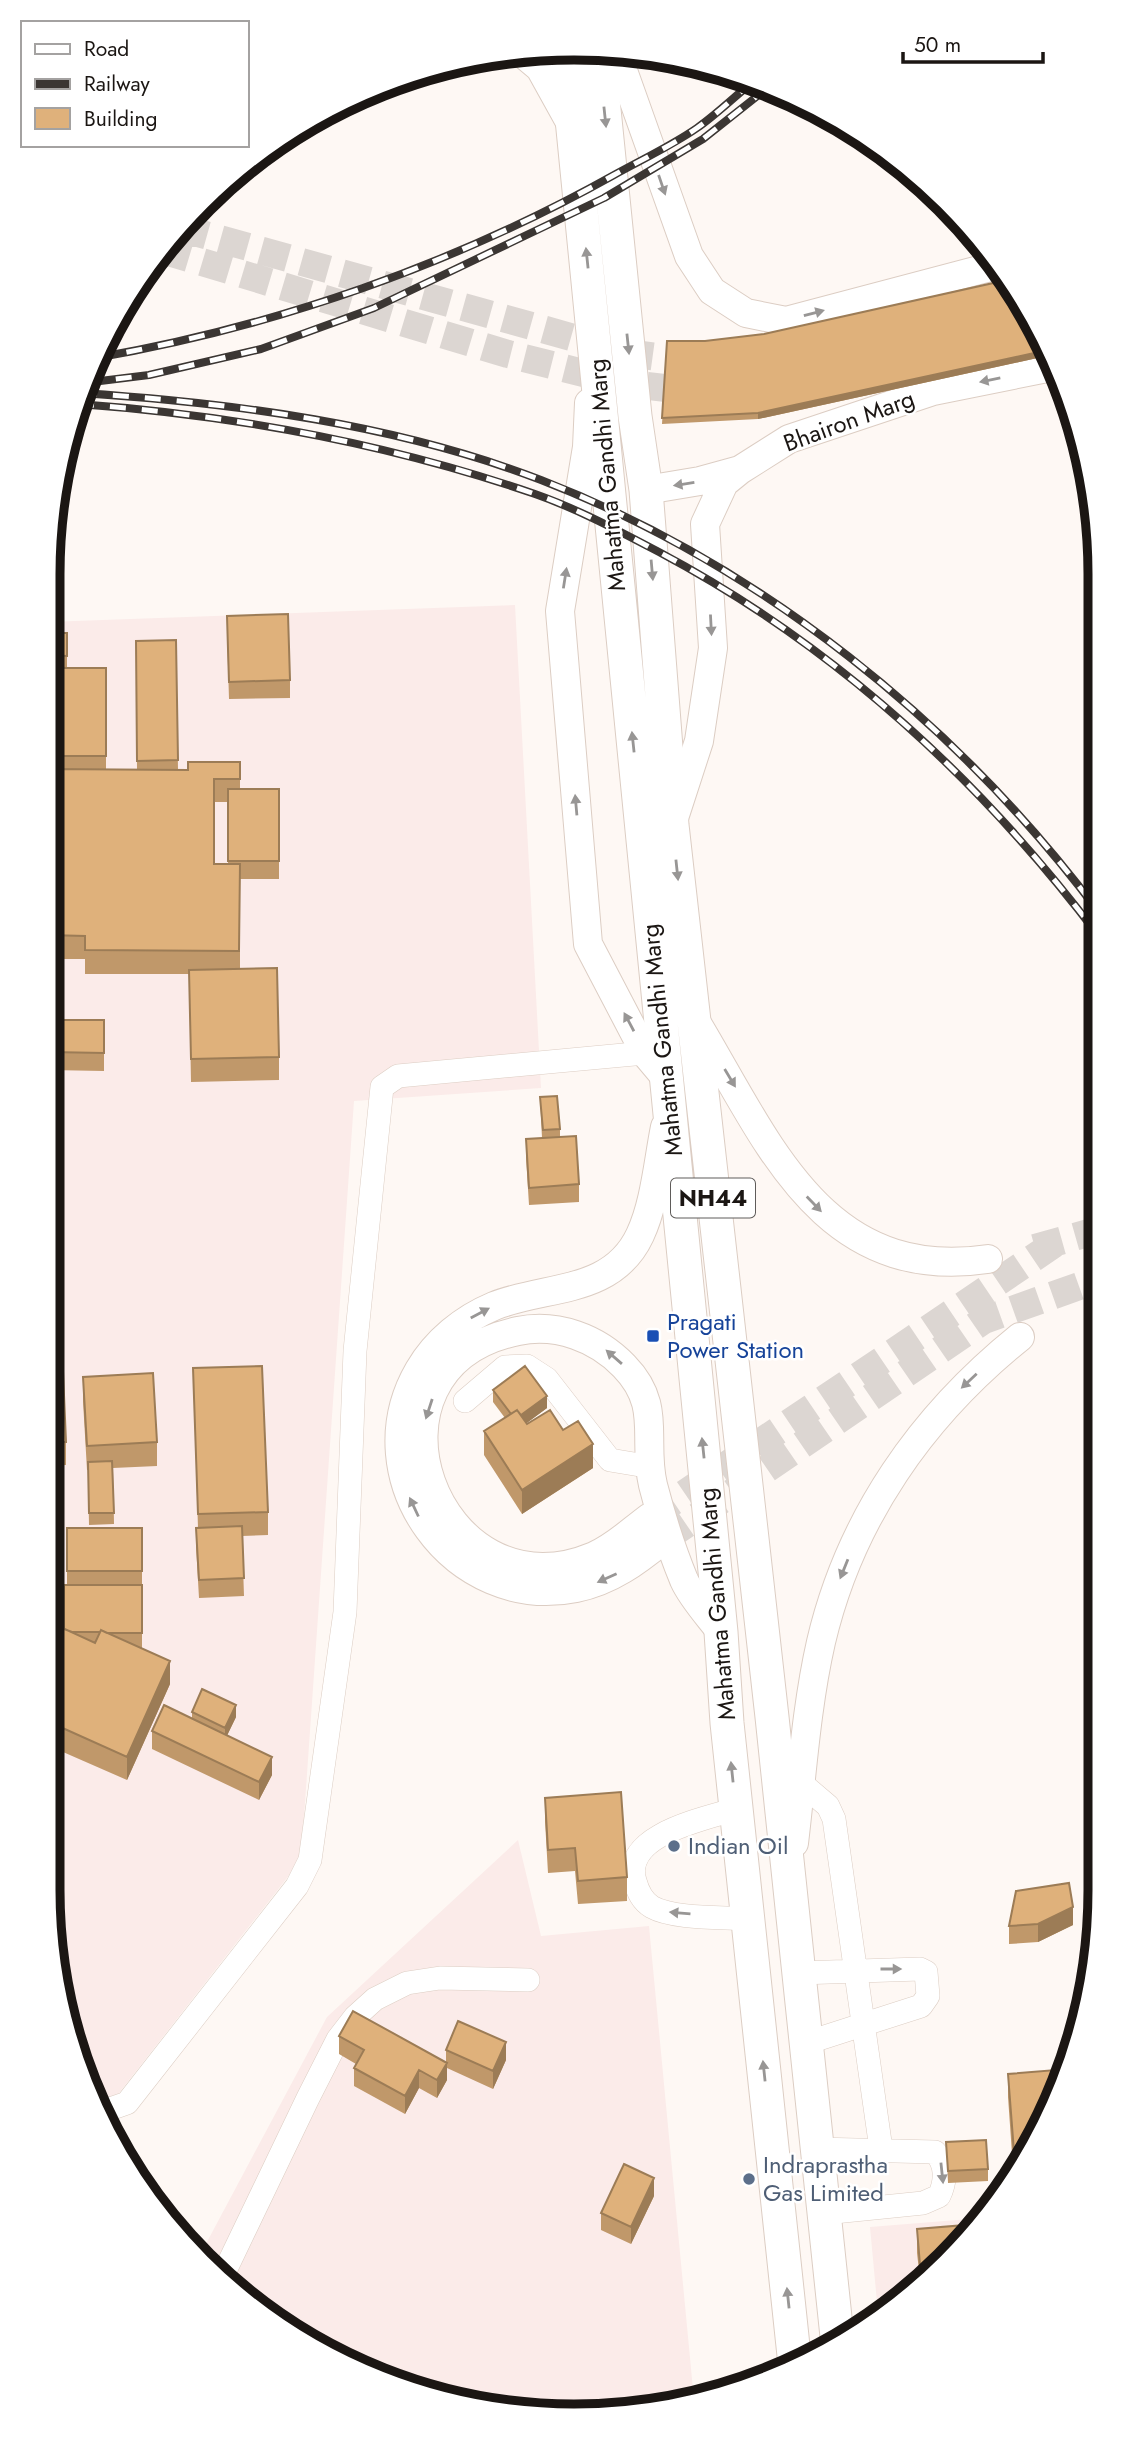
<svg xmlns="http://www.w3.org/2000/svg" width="1148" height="2464" viewBox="0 0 1148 2464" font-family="Jost,sans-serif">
<rect width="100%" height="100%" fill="#fef8f4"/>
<path fill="#fbebe9" d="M515 605 541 1088 354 1101 301 1860 101 2116 75 2060 47 1890V622Z
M518 1840 541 1936 649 1926 694 2400 643 2412 472 2407 311 2346 200 2255 327 2017Z
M982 2218 970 2238 878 2313 870 2227Z"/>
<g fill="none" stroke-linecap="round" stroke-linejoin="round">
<path stroke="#dcd6d2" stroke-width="28" stroke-dasharray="28 14" stroke-linecap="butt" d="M180 228 628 353 701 363
M162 250 508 354 623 383 700 392
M1035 1248 1099 1230
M650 1517 1054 1244
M663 1540 984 1320 1099 1279"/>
<g stroke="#dccdc3" stroke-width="24">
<path id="minor" d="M465 1401 505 1367 527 1366 547 1379 610 1460 652 1467
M801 1783 828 1806 834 1819 881 2149
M736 1809C704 1819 621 1835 635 1881 638 1892 642 1901 652 1907 673 1919 722 1917 748 1919
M799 1973 920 1969 926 1972 928 1996 921 2006 806 2043
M96 2105 110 2109 127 2103 297 1886 310 1860 345 1612 355 1351 382 1087 398 1076 645 1053
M817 2149 935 2152C947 2164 946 2182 939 2196L923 2203 824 2213
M223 2275 308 2098 338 2039 355 2017 375 1999 407 1983 440 1978 528 1980"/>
</g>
<g stroke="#dccdc3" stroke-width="30">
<path id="major" d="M616 51 689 256 712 291 746 313 786 321 998 265
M521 52 540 68 571 124
M589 403 587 447 560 611 588 944 645 1053 666 1078
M646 490 700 481 740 470 789 439 933 391 1057 366
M674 818 699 741 713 648 705 524 724 483 740 470
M695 1020C767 1139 821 1284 988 1259
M650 1517C631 1531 615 1547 594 1556 436 1622 343 1367 518 1331 557 1323 597 1338 624 1366 663 1406 642 1439 653 1485 661 1516 672 1551 684 1580 692 1598 709 1616 721 1632
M663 1540C637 1561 611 1581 576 1588 455 1613 356 1478 419 1370 436 1341 463 1319 494 1306 546 1285 612 1295 640 1235 655 1203 658 1162 665 1127
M794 1843C802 1776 806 1708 821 1642 850 1518 922 1416 1020 1337"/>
</g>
<g stroke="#dccdc3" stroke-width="35">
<path id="highway" d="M565 48 721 1632 727 1723 795 2365
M598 50 635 416 646 490 672 825 772 1717 838 2346"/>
</g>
<use href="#minor" stroke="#fff" stroke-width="23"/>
<use href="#major" stroke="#fff" stroke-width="28"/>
<use href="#highway" stroke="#fff" stroke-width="33"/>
<g stroke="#3b3633" stroke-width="8">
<path id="rail" d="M95 358C275 327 455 264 614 175 641 160 671 146 697 128 717 114 735 96 754 81
M84 383 149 375 261 349 374 308 604 198 703 139 770 86
M81 393C235 403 396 424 541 480 761 565 957 723 1098 911
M78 404C233 415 387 443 535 494 578 509 619 531 659 552 834 645 979 778 1098 935"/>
</g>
<use href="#rail" stroke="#fff" stroke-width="5" stroke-dasharray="16" stroke-linecap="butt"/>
</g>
<path fill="#c0986a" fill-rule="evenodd" d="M1007 280 1051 355 758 419 662 424 667 341H705L764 334Z
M47 633H67V668H106V770H137L136 641 176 640 178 770H188L240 762V789H279V879H240V969L279 1057V1080L191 1082 189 974H85V959H47ZM214 802H228V864H214Z
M227 634 290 680V698L229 699Z
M104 1020V1071L50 1070V1052Z
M540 1097 560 1129V1137L579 1184V1202L529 1205 526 1157V1139L542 1138Z
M47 1348 66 1442V1465L47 1466Z
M193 1368 268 1512V1535L242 1536 244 1596 199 1598 196 1546V1528H198Z
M83 1377 157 1442V1466L113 1468 114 1524 89 1525 88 1470H87L83 1401Z
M493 1390 547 1408 526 1423 527 1424 563 1430 593 1468 522 1514 484 1455V1431L505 1418 493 1402Z
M67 1528H142V1648L170 1684 127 1780 47 1745V1606L62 1628 64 1629 67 1585Z
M192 1712 236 1717 227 1735 272 1775 259 1800 152 1749V1731L192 1719Z
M545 1798 627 1877V1901L578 1904 575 1871 548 1873 545 1821Z
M1069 1883 1073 1925 1038 1942 1009 1944V1926Z
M339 2036 446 2062V2050L506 2060 493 2089 447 2068V2080L437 2098 419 2088 405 2114 354 2086V2068L356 2064 339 2054Z
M1008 2074 1061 2091 1013 2168 1008 2097Z
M946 2142 988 2169V2181L948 2183Z
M654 2196 631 2244 601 2230V2213Z
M917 2229 970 2238 920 2279 917 2253Z"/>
<path fill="#9c7c56" d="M1048 350 1051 355 758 419V413Z
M547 1396V1408L515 1432V1420Z
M593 1444V1468L522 1514V1490Z
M58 1519V1536L47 1560V1543Z
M62 1612V1636L56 1625Z
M170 1661V1684L127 1780V1757Z
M236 1705V1717L225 1740V1728Z
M272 1757V1775L259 1800V1782Z
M1073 1907V1925L1038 1942V1924Z
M506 2042V2060L493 2089V2071Z
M447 2063V2080L437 2098V2080Z
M419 2070V2088L405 2114V2096Z
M654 2178V2196L631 2244V2227Z"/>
<path fill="#dfb17b" stroke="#9c7c56" stroke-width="2" d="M1007 280 1048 350 758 413 662 418 667 341H705L764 334Z
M288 614 290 680 229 682 227 616Z
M47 633H67V656L47 655Z
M176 640 178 760 137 761 136 641Z
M47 668H106V756H47Z
M188 762H240V779H214V864H240L239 951 85 950V936L47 935V769L188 770Z
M228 789H279V861H228Z
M277 968 279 1057 191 1059 189 970Z
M50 1020H104V1053L50 1052Z
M557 1096 560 1129 543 1130 540 1097Z
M576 1136 579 1184 529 1188 526 1139Z
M47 1348H62L66 1442H47Z
M262 1366 268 1512 198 1514 193 1368Z
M525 1366 547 1396 521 1415 517 1410 511 1414 493 1390Z
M153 1373 157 1442 87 1446 83 1377Z
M517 1410 527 1424 550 1410 563 1430 578 1421 593 1444 522 1490 484 1431Z
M112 1461 114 1513H89L88 1462Z
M47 1514 58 1519 47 1543Z
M242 1526 244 1578 199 1580 196 1528Z
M67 1528H142V1571H67Z
M64 1585H142V1633H107L101 1630 100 1632H72L64 1629Z
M47 1606 62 1612 56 1625 95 1643 101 1630 170 1661 127 1757 47 1721Z
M202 1689 236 1705 225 1728 192 1712Z
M164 1705 272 1757 259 1782 152 1731Z
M621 1792 627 1877 578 1881 575 1848 548 1850 545 1798Z
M1069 1883 1073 1907 1038 1924 1009 1926 1016 1891Z
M353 2011 447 2063 437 2080 419 2070 405 2096 354 2068 364 2050 339 2036Z
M458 2021 506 2042 493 2071 446 2050Z
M1068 2069 1061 2091 1015 2165 1008 2074Z
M986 2140 988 2169 948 2171 946 2142Z
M624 2164 654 2178 631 2227 601 2213Z
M978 2224 970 2238 921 2277 917 2229Z
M642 2403 656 2409 643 2412H638Z"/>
<defs><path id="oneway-solid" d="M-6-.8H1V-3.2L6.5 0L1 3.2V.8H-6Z" transform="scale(1.75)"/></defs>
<g fill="#989695">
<use href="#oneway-solid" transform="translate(605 117) rotate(84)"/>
<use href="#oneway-solid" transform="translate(662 185) rotate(71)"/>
<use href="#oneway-solid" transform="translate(587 258) rotate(-96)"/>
<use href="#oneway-solid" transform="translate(814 313) rotate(-15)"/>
<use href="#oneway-solid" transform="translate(628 344) rotate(84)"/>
<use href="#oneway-solid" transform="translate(990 380) rotate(169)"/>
<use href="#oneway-solid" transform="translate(684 484) rotate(171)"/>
<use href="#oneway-solid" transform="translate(652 570) rotate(85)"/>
<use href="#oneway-solid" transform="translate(565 578) rotate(-81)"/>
<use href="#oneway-solid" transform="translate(711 625) rotate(87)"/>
<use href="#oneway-solid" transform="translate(633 742) rotate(-96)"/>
<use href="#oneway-solid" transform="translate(576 805) rotate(-95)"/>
<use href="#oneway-solid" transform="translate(677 870) rotate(84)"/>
<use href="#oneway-solid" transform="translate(629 1022) rotate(-118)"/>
<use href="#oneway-solid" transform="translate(730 1078) rotate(59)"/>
<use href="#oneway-solid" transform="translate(814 1204) rotate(46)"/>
<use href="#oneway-solid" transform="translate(480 1313) rotate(-28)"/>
<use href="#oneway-solid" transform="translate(614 1357) rotate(-139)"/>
<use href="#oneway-solid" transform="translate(969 1381) rotate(137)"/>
<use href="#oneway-solid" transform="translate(429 1409) rotate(108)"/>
<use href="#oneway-solid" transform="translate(703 1448) rotate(-96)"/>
<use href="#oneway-solid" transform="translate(414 1507) rotate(-115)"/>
<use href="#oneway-solid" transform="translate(844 1569) rotate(112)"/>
<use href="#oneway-solid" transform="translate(607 1578) rotate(156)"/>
<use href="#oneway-solid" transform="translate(732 1772) rotate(-96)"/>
<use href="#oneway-solid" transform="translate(680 1913) rotate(-175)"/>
<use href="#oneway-solid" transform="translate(891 1969)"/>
<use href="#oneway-solid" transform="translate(764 2071) rotate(-96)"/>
<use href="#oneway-solid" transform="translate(942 2173) rotate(84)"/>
<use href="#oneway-solid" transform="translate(788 2298) rotate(-96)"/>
</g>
<rect fill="#1a4fb4" stroke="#fff" stroke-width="2.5" x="646" y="1329" width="14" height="14" rx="3.5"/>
<g fill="#5c6f8a" stroke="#fff" stroke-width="2.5">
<circle cx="674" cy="1846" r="7"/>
<circle cx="749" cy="2179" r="7"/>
</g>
<g text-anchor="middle" stroke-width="5" stroke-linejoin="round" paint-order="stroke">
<rect fill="#fff" stroke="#5f5c5a" stroke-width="2" x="671" y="1178.5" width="84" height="39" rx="5"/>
<g font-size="23" font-weight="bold" fill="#1b1613">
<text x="713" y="1206">NH44</text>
</g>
<g font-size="24" fill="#1b1613" stroke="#fff">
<text transform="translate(849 421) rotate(-20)" y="8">Bhairon Marg</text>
<text transform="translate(607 475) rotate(-95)" y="8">Mahatma Gandhi Marg</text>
<text transform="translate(662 1040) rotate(-96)" y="8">Mahatma Gandhi Marg</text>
<text transform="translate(717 1604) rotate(-95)" y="8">Mahatma Gandhi Marg</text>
</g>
<g font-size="24" fill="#164399" stroke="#fff" text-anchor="start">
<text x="667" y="1330">Pragati<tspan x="667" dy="28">Power Station</tspan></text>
</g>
<g font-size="24" fill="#4e5e75" stroke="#fff" text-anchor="start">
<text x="688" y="1854">Indian Oil</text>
<text x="763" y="2173">Indraprastha<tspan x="763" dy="28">Gas Limited</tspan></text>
</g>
</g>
<path d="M0 0H1148V2464H0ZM574 60H574A514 514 0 0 1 1088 574V1890A514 514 0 0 1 574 2404H574A514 514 0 0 1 60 1890V574A514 514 0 0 1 574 60Z" fill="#fff" fill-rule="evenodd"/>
<path fill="none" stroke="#1b1613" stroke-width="9" d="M574 60H574A514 514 0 0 1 1088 574V1890A514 514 0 0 1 574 2404H574A514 514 0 0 1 60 1890V574A514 514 0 0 1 574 60Z"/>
<rect x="21" y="21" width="228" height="126" fill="#ffffff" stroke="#a4a2a1" stroke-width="2"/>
<rect x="35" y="44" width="35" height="10" fill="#ffffff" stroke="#a4a2a1" stroke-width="2"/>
<text x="84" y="56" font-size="21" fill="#1b1613">Road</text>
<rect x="35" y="79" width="35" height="10" fill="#3b3633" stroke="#a4a2a1" stroke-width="2"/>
<text x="84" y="91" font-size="21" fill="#1b1613">Railway</text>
<rect x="35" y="108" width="35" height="21" fill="#dfb17b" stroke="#a4a2a1" stroke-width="2"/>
<text x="84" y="126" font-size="21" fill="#1b1613">Building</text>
<path d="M903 52v10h140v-10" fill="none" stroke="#1b1613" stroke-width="3.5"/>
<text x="914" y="52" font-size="21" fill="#1b1613" stroke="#ffffff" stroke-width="5" paint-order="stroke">50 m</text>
</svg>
